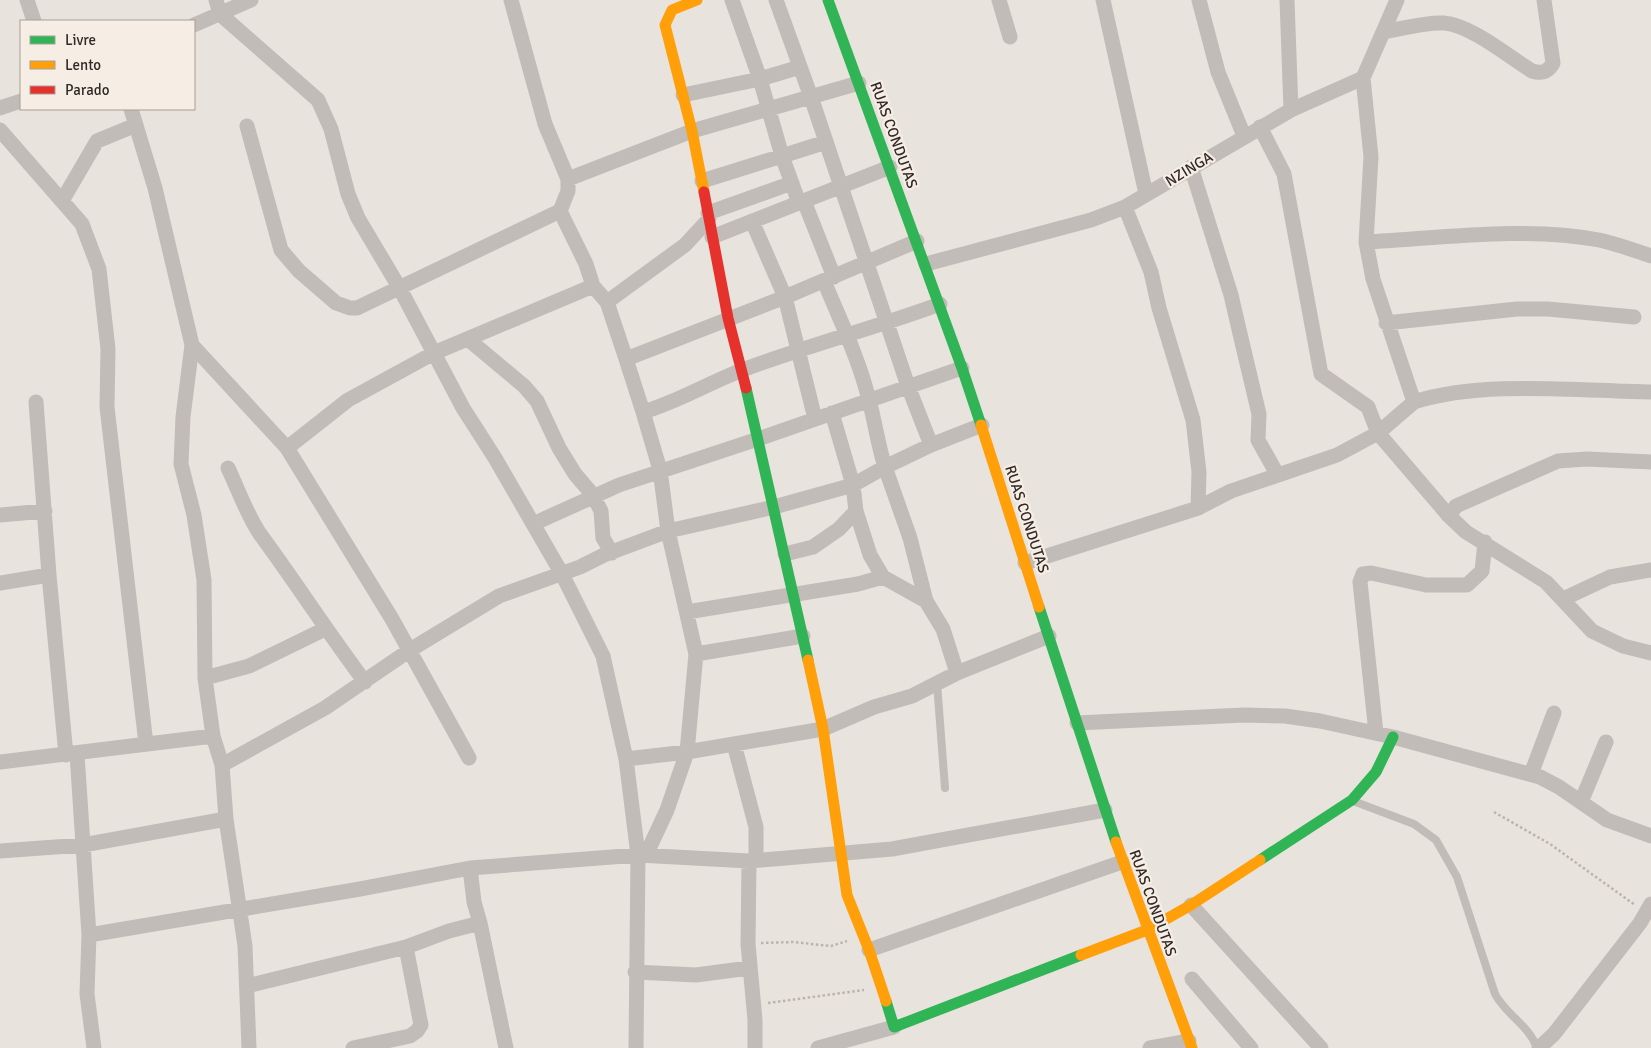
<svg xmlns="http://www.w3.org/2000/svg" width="1651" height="1048" viewBox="0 0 1651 1048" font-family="Signika,sans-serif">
<rect width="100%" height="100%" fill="#e9e3dd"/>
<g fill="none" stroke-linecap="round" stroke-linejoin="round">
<path stroke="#bab4af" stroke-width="2.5" stroke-dasharray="2.5 2.5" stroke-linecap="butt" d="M1494 812 1550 844 1635 905
M761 943 793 942 831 946 847 941
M768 1003 864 990"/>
<path stroke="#c1bcb7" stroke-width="8" d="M937 683 945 788
M1353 801 1414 824 1436 840 1457 877 1495 994C1506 1015 1529 1025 1537 1048"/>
<path stroke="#c1bcb7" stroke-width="15" d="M27 0 34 21
M216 0 220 14 318 100 331 129 348 194 358 218 399 287 463 408 495 458 562 574 603 656 626 759 638 855 636 1048
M732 0 760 79 782 156 826 142
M776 0 811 97 908 386 931 445
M999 0 1010 37
M1103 0 1146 194
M1199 0 1218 72 1244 136
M1287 0 1291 110
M194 25 251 0
M1383 32C1402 29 1425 22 1444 23 1471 25 1509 57 1532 71 1542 74 1548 72 1553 63L1544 0
M683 95 760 79 800 67
M0 108 21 101
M131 109 155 188 192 345 183 417 181 464 194 515 204 580 205 678 213 736 222 765 226 819 245 946 249 1048
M247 126 281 250 299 271 336 303 350 308H357L560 211
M1260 127 1284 174 1321 374 1368 407 1378 433 1449 516 1466 532 1546 582 1592 631 1623 646 1651 653
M0 130 82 224 99 269 108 349 107 407 146 744
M1191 167 1231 295 1241 338 1259 414 1258 440 1277 474
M568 179 692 131 859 83
M702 181 782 156 799 203
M62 201 97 141 136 125
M804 201 834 277
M1125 207 1151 272 1159 308 1193 420 1199 472 1198 508
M708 213 792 183
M752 221 785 297 815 419
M712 237 890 167
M1366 242C1441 238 1525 226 1599 240 1617 244 1634 250 1651 256
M926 264 1091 220 1125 207 1291 110 1363 78 1397 0
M593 286 607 302 626 359 785 297 917 241
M607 302 685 245 709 219
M1386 323 1517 309H1548L1634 317
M469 340 524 386 537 401 559 448 575 474 593 495 601 511 603 538 612 553
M192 345 287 448 392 619 469 758
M626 359 643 412
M36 402 49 575 66 755
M1414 402C1482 380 1579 391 1651 392
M287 448 348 400 434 353 593 286 586 264 560 211 568 191V179L545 124 511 0
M228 468C238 489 247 515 260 534 296 583 329 634 365 682
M856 511 870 555 883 577 926 601
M0 515 45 511
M1449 516 1456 506 1558 461 1587 459 1651 462
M533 524 619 485 758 439 962 368
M785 554 813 547 839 529 856 511 853 485 885 467C878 445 875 422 869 400 859 359 840 320 824 281
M1025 563 1198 508 1231 491 1337 455 1378 433 1414 402 1373 279 1366 242 1371 157 1363 78
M0 583 49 575
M1563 599 1610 577 1651 570
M687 612 858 584 883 577
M696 654 803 636
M957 673 943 629 926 601 910 538 885 467 931 445 982 425
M205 678 249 666 325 629
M1077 723 1244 715 1285 716 1320 721 1393 737 1540 777 1559 787 1607 820 1651 836
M1376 733 1360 582 1363 574 1371 573 1426 585H1467L1482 571 1485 542
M734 744 756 827V860
M77 754 89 935
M626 759 687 752 696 654 668 531 660 470 643 412C678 402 710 382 745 369 809 345 875 328 940 304
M0 762 213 736
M222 765 325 708 410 650 499 596 580 567 604 555 668 531 774 507 853 485 832 413
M1531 774 1554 713
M1581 802 1606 742
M0 851 83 845 226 819
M646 855 667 810 687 752 823 729 874 707 912 696 957 673 1049 636
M749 861 748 944 755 1020V1048
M1191 905 1321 1048
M480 923 506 1048
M869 950 1122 862
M635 972 696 975 749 968
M1192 979 1251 1048
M247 986 406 947 449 931 480 923 474 902 470 868
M94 1048 87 994 89 935 360 889 470 868 638 855 749 861 892 849 1105 810
M353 1048 410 1036 417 1031 421 1025 406 947
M818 1048 894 1027
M1150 1048 1189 1041
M1539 1048 1554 1034 1640 923 1651 904"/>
<path stroke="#30b455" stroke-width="11" d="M828 0 962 368 981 425
M746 388 808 660
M1039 607 1116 842
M1260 860 1352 800 1376 772 1393 737
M886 1001 894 1027 1081 955"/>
<path stroke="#ff9f0a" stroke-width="11" d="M697 0 672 10 665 25 692 131 704 192
M981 425 1039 607
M808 660 823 729 847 895 869 950 886 1001
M1116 842 1192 1048
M1081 955 1147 930 1191 905 1260 860"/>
<path stroke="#e5322d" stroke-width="11" d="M704 192 728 318 746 388"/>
</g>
<g text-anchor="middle" stroke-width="4.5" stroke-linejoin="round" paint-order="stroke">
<g font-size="15" fill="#312926" stroke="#f6eee4">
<text transform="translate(894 135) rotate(70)" y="5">RUAS CONDUTAS</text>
<text transform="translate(1189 169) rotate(-31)" y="5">NZINGA</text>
<text transform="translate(1027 519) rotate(72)" y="5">RUAS CONDUTAS</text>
<text transform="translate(1153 903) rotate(70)" y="5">RUAS CONDUTAS</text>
</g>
</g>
<rect x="20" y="20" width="175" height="90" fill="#f6eee4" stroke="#a79f98"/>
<rect x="30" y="36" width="25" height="8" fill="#30b455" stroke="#a79f98"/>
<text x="65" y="45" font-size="15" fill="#312926">Livre</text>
<rect x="30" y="61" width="25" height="8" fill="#ff9f0a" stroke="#a79f98"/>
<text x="65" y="70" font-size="15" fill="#312926">Lento</text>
<rect x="30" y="86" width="25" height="8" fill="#e5322d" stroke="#a79f98"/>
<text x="65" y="95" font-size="15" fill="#312926">Parado</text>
</svg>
